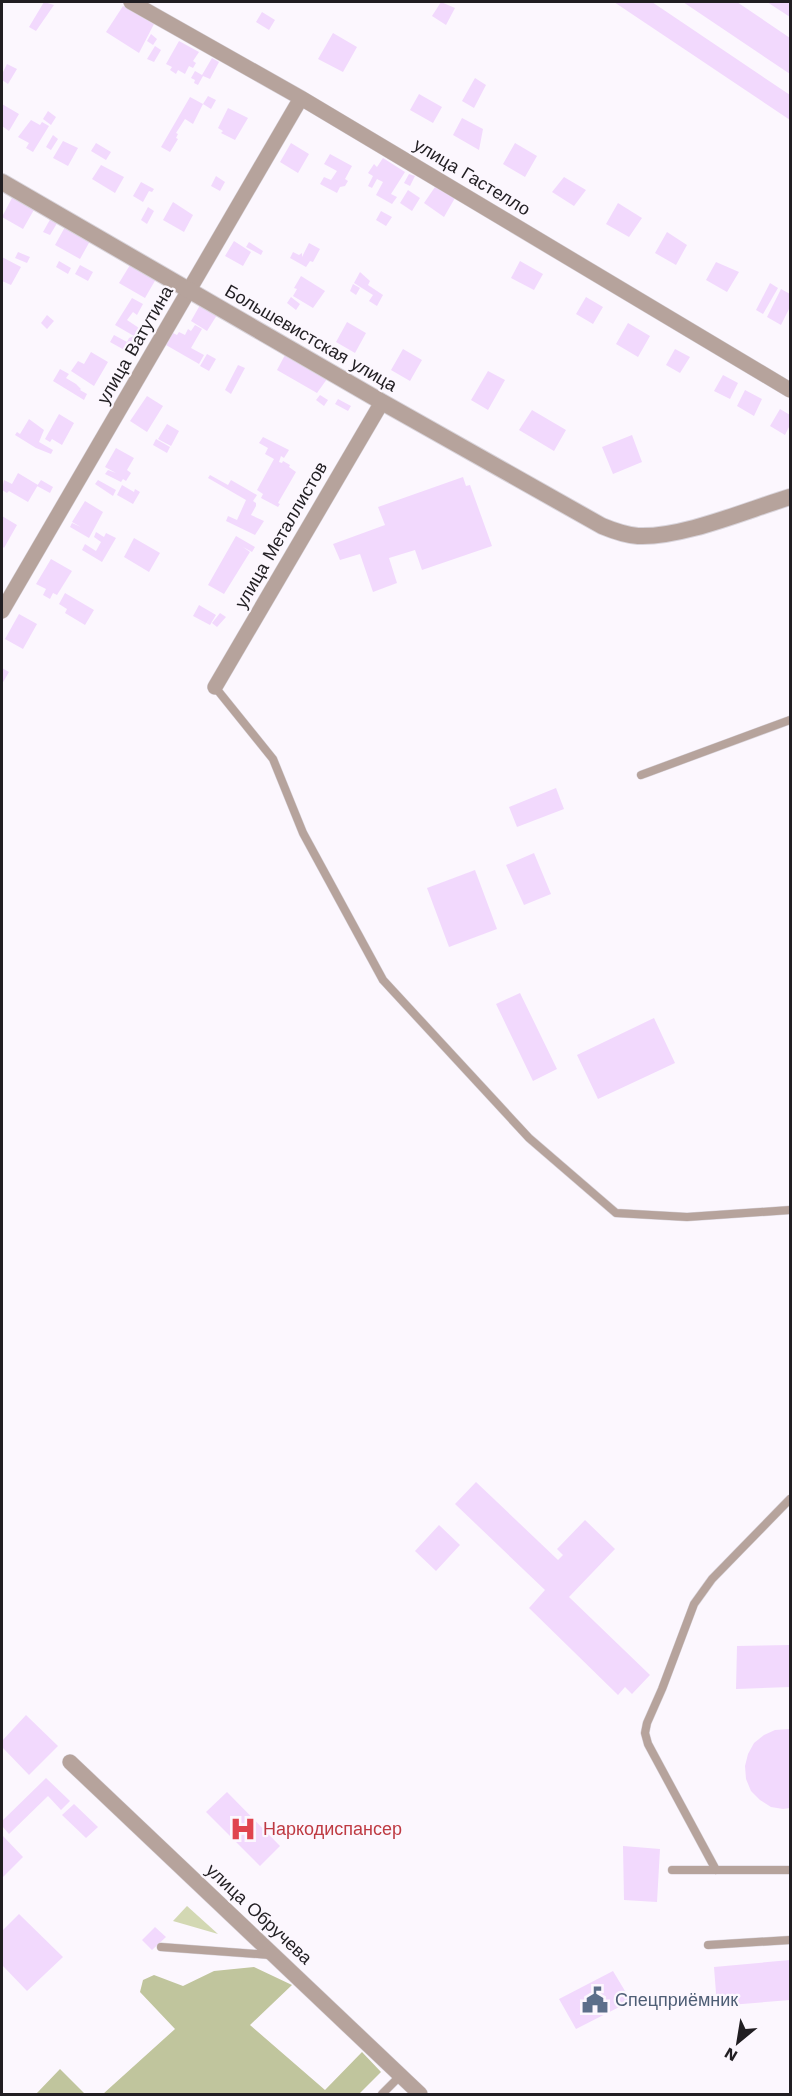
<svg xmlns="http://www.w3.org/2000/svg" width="792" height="2096" viewBox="0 0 792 2096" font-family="'Work Sans',sans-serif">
<rect width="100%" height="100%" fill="#fcf7fe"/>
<path fill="#d3d8b3" d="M187 1906 218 1934 173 1921Z"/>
<path fill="#c0c59d" d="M254 1967 292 1985 250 2025 325 2090 362 2052 381 2072 359 2094H103L175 2029 140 1992 143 1980 154 1975 183 1986 214 1971Z
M60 2069 85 2094H36Z"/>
<path fill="#f2d9fd" d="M44 2 54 5 36 31 29 27Z
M441 2 455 8 446 25 432 16Z
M614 2H652L790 95V120Z
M683 2H737L790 38V74Z
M767 2H790V17Z
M123 6 154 24 139 53 106 32Z
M262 12 275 20 269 30 256 22Z
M333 33 357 47 343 72 318 59Z
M151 34 157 39 153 45 147 41Z
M179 41 199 52 193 61 196 63 193 68 189 66 185 74 178 70 176 74 170 70 172 67 166 64Z
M155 46 161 50 154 62 147 59Z
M212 58 219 62 210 79 203 76 198 85 194 83 195 80 191 78 195 71 202 75Z
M7 64 17 69 8 84 2 80V74Z
M475 78 486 85 474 108 462 101Z
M419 94 442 107 433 123 410 110Z
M208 96 216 100 211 109 203 104Z
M190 97 203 104 193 124 185 119 176 133 178 134 176 138 178 139 170 152 161 147Z
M2 104 19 114 9 131 2 126Z
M228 108 248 118 235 140 221 133 223 131 218 128Z
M48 111 56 117 51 125 43 119Z
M462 118 483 129 479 150 453 135Z
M31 120 40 125 42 122 49 126 33 152 26 148 29 143 18 137Z
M53 135 58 139 51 150 46 147Z
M63 141 78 148 68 166 53 158Z
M96 143 111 152 106 160 91 151Z
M291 143 309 154 298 173 280 162Z
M515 143 537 156 525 177 503 164Z
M330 154 352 166 345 179 348 181 345 186 340 187 337 193 320 184 324 177 331 180 337 171 324 164Z
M383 158 405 172 391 194 397 197 392 204 376 195 383 182 377 179 372 188 368 186 373 176 368 173 374 164 377 167Z
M101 165 124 177 115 193 92 179Z
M409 174 415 176 410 186 404 183Z
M216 176 225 182 220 191 211 186Z
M564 177 586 190 574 206 552 192Z
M141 182 154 189 152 192 149 191 143 202 133 196Z
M435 187 455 198 444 217 424 203Z
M408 190 420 198 412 211 400 203Z
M13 196 35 208 23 229 2 217Z
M173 202 193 215 184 232 163 220Z
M618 203 642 218 629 237 606 224Z
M148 207 154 211 147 224 141 220Z
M381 211 392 217 386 226 376 220Z
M52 216 59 220 50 235 43 232Z
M65 227 90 241 80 259 55 245Z
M667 232 687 245 676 265 655 253Z
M234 241 251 252 243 266 225 256Z
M249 242 263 251 261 255 246 247Z
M309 243 320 249 313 262 310 261 306 267 290 258 293 252 299 255 302 253V257Z
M18 252 30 257 27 263 15 258Z
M2 257 21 267 11 285 2 281Z
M59 261 71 268 68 274 56 267Z
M520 261 543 274 534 290 511 278Z
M716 262 739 272 727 292 706 280Z
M80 265 93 272 88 281 75 274Z
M130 265 156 279 145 298 119 283Z
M360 272 370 281 368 285 383 295 377 306 369 301 373 295 354 283Z
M301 276 325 291 313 308 293 296 297 289 294 288Z
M770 283 778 288 763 314 756 310Z
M353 284 360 288 356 295 350 291Z
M781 289 790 294V307L781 325 767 317Z
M291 297 300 304 296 310 287 303Z
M586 297 603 307 593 324 576 314Z
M132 298 143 304 137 315 133 312 127 320 142 330 128 352 110 342 114 335 127 342 129 338 134 336 115 325Z
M200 305 217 315 207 331 191 321Z
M47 315 54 321 47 329 41 323Z
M347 322 366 333 355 353 336 342Z
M628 323 650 336 638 357 616 344Z
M195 325 202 329 191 348 204 355 199 364 166 345 173 333 177 335 179 332 185 335 188 329 191 331Z
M403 349 422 360 410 381 391 370Z
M675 349 690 357 680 373 666 365Z
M91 352 108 362 94 386 71 371 78 361 84 364Z
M207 354 216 359 209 371 200 366Z
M285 355 327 379 317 393 277 370Z
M238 365 245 368 231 394 225 390Z
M60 369 69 374 66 378 76 384 81 389 80 390 87 394 84 400 53 381Z
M488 371 505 380 488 410 471 400Z
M723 375 738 383 730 399 714 391Z
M745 390 762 399 754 416 737 406Z
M320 395 328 400 324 406 316 400Z
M147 396 163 406 147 432 130 421Z
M338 399 351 406 348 411 335 404Z
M780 409 790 415V425L785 435 770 426Z
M532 410 566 430 554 451 519 430Z
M59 414 74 423 62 445 52 439 50 442 45 439Z
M29 419 44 430 39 442 53 450 51 454 36 448 15 435 17 432 20 434Z
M167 424 179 431 171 446 158 439Z
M632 435 642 462 613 474 602 447Z
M263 437 289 450 284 458 281 456 279 462 282 463 283 461 290 465 289 467 296 472 278 503 280 504 278 507 261 498 263 494 257 490 274 459 265 454 268 448 259 443Z
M156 439 170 447 167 453 153 445Z
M116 448 134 458 127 470 131 473 126 481 123 479 121 482 105 474 108 470 116 473 105 467Z
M18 473 38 485 28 502 9 491 7 493 2 490 4 480 12 484Z
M210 475 228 485 231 480 257 495 253 501 256 503V506L251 515 264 521 255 535 226 521 228 516 237 520 246 500 208 478Z
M463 477 466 486 470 485 492 546 422 570 415 550 389 558 397 583 373 592 360 554 340 560 333 544 385 525 378 507Z
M41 480 53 487 50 493 37 486Z
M98 480 116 490 113 496 95 484Z
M122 485 134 492 135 489 140 492 133 504 117 495Z
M85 501 103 512 89 538 70 527 72 523 81 527 72 522Z
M2 516 17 525 4 548 2 546Z
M96 532 104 537 106 533 116 538 102 562 82 550 85 544 96 551 101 542 94 537Z
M236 536 255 547 252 552 243 547 250 552 224 594 208 585Z
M134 538 160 553 149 572 124 557Z
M51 559 72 571 57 595 53 593 50 599 43 595 46 589 36 584Z
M65 593 94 610 85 625 65 613 67 609 59 604Z
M199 605 216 615 210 625 193 616Z
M220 613 226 617 217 627 212 623Z
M19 614 37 624 23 649 5 639Z
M2 668 9 672 2 684Z
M556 788 564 809 517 827 509 807Z
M534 853 551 894 524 905 506 865Z
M475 870 497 929 449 947 427 888Z
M520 993 557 1069 533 1081 496 1004Z
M654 1018 675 1063 598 1099 577 1055Z
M476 1482 558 1560 563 1555 557 1549 585 1520 615 1549 569 1597 650 1675 632 1694 625 1687 618 1695 529 1608 545 1590 455 1504Z
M439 1525 460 1545 436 1571 415 1551Z
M790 1645V1687L736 1689 737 1646Z
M26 1715 58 1746 29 1775 2 1747V1741Z
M790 1729V1808L783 1809 771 1807 760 1800 751 1791 746 1779 745 1766 748 1754 754 1743 764 1735 775 1730Z
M46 1778 70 1801 61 1810 48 1796 9 1834 2 1826V1821Z
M227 1792 280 1846 260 1866 206 1812Z
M74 1804 98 1827 86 1838 62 1815Z
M3 1836 23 1857 2 1878V1838Z
M623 1846 660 1849 657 1902 624 1900Z
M19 1914 63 1957 27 1991 2 1965V1931Z
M155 1927 166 1937 152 1950 142 1940Z
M790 1960V2000L717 2006 714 1967Z
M613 1971 631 2001 576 2029 559 1999Z"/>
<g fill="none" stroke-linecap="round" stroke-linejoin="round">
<g stroke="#d9d4db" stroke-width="9">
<path id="service" d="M215 687 273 759 303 833 383 980 529 1138 616 1213 687 1217 790 1210
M641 775 790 720
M672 1870H790
M716 1870 648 1744 645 1733 647 1723 662 1689 694 1604 712 1579 790 1499
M708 1945 790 1940
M161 1947 270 1955
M382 2094 401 2075"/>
</g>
<g stroke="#d9d4db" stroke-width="16">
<path id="minor" d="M131 2 301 98 790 390
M2 611 301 98
M215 687 382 402
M70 1762 420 2094"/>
</g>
<g stroke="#d9d4db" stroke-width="18">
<path id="tertiary" d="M2 182 382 402 602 526C614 531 625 535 638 536 682 538 747 510 790 497"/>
</g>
<use href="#service" stroke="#b6a39c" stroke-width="8"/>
<use href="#minor" stroke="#b6a39c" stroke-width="15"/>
<use href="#tertiary" stroke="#b6a39c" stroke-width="16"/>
</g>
<defs>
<g id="hospital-bare" transform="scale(2.07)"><path d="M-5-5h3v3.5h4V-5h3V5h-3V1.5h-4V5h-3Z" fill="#e0444e" stroke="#fcf7fe" stroke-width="2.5" paint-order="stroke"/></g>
<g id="civic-bare" transform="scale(2.07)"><path d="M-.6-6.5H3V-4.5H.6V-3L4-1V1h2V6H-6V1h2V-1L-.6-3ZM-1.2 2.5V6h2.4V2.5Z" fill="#5c6f8a" stroke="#fcf7fe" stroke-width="2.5" paint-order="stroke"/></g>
</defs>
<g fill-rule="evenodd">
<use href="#hospital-bare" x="243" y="1829"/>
<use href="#civic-bare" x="595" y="2000"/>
</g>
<g text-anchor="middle" stroke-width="4.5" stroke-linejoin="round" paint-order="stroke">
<g font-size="18" fill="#211e22" stroke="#fcf7fe">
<text transform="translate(472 177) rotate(31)" y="6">улица Гастелло</text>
<text transform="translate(311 338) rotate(30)" y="6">Большевистская улица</text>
<text transform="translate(135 345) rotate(-60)" y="6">улица Ватутина</text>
<text transform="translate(281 535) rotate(-60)" y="6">улица Металлистов</text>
<text transform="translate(259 1914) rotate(43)" y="6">улица Обручева</text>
</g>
<g font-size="18" fill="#be3a42" stroke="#fcf7fe" text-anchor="start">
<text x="263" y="1835">Наркодиспансер</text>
</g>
<g font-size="18" fill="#4e5e75" stroke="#fcf7fe" text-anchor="start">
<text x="615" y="2006">Спецприёмник</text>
</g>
</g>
<rect width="792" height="2096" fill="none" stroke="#211e22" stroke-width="6"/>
<g transform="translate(738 2042) rotate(210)" stroke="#fcf7fe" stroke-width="4.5" paint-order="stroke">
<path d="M0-4.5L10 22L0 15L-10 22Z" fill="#211e22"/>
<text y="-9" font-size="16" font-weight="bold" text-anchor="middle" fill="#211e22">N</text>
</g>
</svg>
